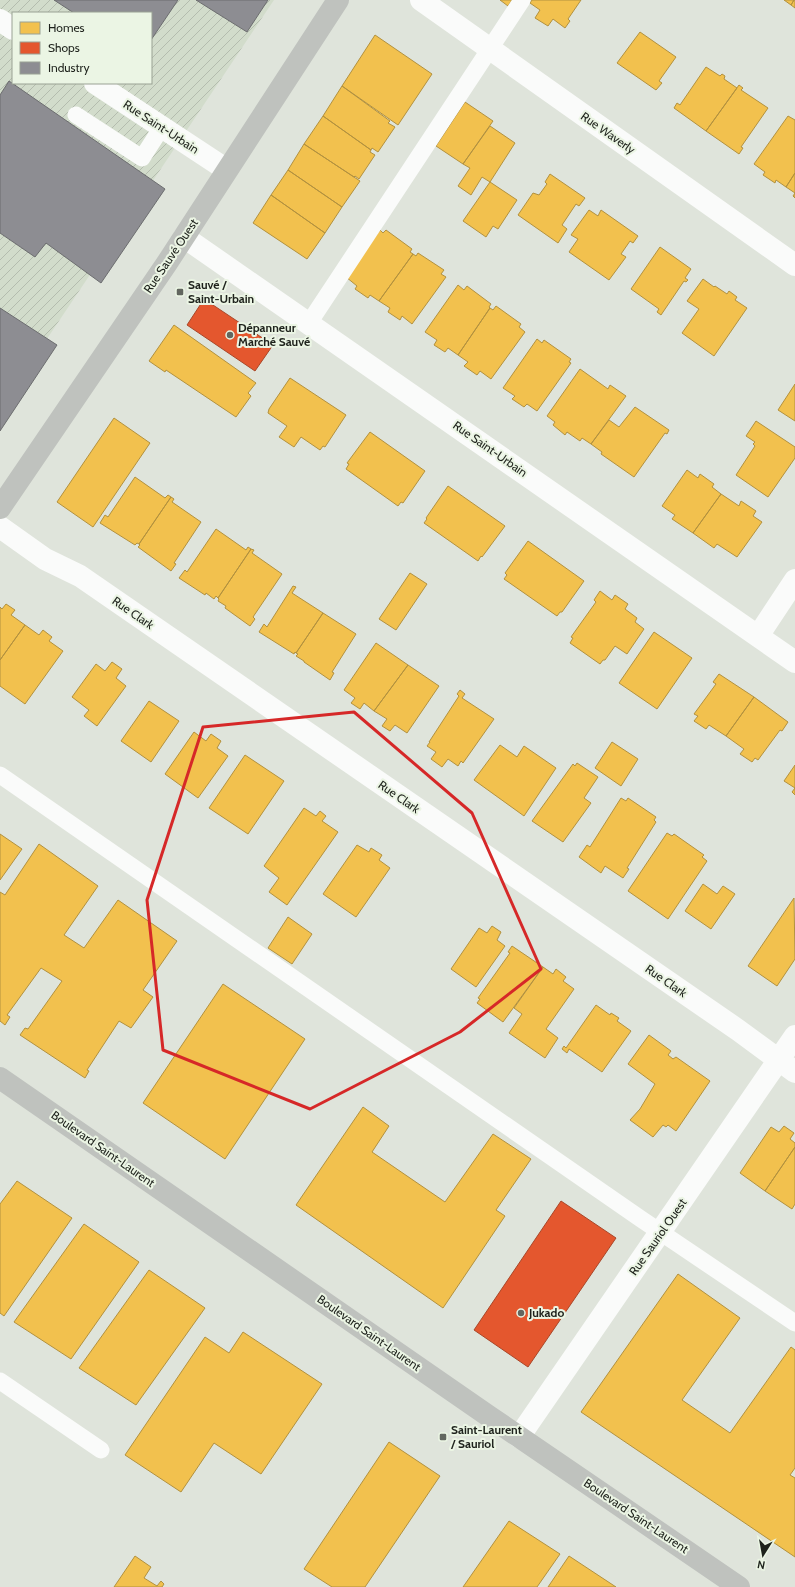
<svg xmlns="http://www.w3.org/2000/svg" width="795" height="1587" viewBox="0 0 795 1587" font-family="Cabin,sans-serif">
<defs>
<pattern id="industrial-furrows" width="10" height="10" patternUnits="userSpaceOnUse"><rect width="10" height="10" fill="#d2dccb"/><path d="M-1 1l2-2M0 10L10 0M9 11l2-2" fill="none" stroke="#b4bcae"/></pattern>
</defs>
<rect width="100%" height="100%" fill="#dfe4db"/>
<path fill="url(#industrial-furrows)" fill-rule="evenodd" d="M0 0H274L0 409ZM13 13H151V83H13Z"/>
<path fill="#f2c14e" stroke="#b2913f" d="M500 0H512L508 6Z
M532 0H581L568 19 570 21 565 28 553 19 548 26 535 18 540 10 530 3Z
M784 0H794L791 5Z
M794 0H795V8L791 5Z
M640 32 676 57 659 81 662 83 656 90 617 63Z
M375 35 432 74 398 125 342 86Z
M706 67 720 76 722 74 725 76 724 79 737 88 706 131 674 108 677 103 680 105Z
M739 85 743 88 741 90 768 108 741 147 743 148 739 154 706 131Z
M342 86 390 121 388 123 395 127 378 152 372 148 371 150 323 116Z
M465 102 493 121 463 164 436 146Z
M323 116 371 150 370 152 375 155 359 179 355 176 354 177 304 144Z
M788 116 795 120V173L786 187 776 180 775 183 763 175 765 172 754 164Z
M490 126 515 143 490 182 482 177 471 195 458 186 470 168 463 164Z
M304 144 360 181 342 207 288 170Z
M288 170 342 207 325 233 271 195Z
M795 173V198L793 196 795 193 786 187Z
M550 174 585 198 579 206 576 204 562 225 567 229 558 243 518 215 533 193 539 195 547 184 545 182Z
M490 182 517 200 498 229 493 226 486 237 463 221Z
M271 195 325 233 307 259 253 223Z
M589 210 598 216 601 210 638 236 633 243 630 241 621 254 626 257 609 280 569 252 578 239 571 235Z
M380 230 383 233 386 230 412 249 410 252 413 254 379 301 370 295 368 298 355 289 357 286 346 277Z
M660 247 691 269 685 278 688 280 686 282 684 281 661 315 657 312 659 309 631 289Z
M418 253 444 270 441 274 446 277 412 324 402 316 400 320 388 312 390 308 379 301 413 254 416 256Z
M703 279 714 287 715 286 727 294 729 291 737 297 735 300 747 308 714 356 682 333 699 309 687 301Z
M458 285 464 290 467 286 491 304 489 307 490 308 458 355 448 348 445 352 434 345 437 340 425 332Z
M496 306 521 324 519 327 525 332 491 379 480 371 477 375 464 366 468 362 458 355 490 308 493 310Z
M174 325 256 383 248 393 251 396 236 417 166 370 165 372 149 361Z
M537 339 542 343 544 340 571 359 569 362 571 363 537 411 527 404 524 407 512 399 515 396 503 388Z
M580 369 608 389 610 385 626 396 591 444 582 438 580 441 567 432 565 435 553 425 555 422 547 416Z
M290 378 346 415 325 447 323 446 320 450 301 437 294 447 279 437 287 426 268 413 269 409Z
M795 384V421L778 410Z
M635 407 669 430 667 434 665 433 634 477 601 454 602 452 591 444 609 420 619 427Z
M114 418 150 443 93 527 57 502Z
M756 421 795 447V458L768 497 736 475 755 446 753 444 755 442 746 436Z
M370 432 425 471 403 503 401 502 398 506 346 469 349 464 347 463Z
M687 470 698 478 700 474 714 484 712 487 721 494 693 533 672 519 675 515 662 506Z
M135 477 165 498 168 495 171 497 139 544 137 543 135 545 100 523 105 515 108 517Z
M448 486 505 526 482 557 481 556 478 561 424 523 427 519 426 518Z
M721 494 739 506 741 501 756 511 753 516 762 522 737 557 717 544 714 548 693 533Z
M171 497 174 499 172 502 201 522 174 563 176 564 171 571 138 547 140 545 139 544Z
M216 529 246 550 248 547 251 549 218 598 216 596 214 599 206 593 205 595 179 578 185 570 187 572Z
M528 541 584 581 562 612H560L557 616 504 579 507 575 505 573Z
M251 549 254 550 252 553 282 574 253 617 255 619 250 626 225 608 226 606 218 601 219 599 218 598Z
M410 573 427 584 396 630 379 619Z
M293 586 296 587 292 593 323 613 296 653 295 652 294 654 259 632 264 624 267 627Z
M600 591 612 600 615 595 628 604 625 609 637 618 635 622 644 629 627 654 615 646 605 660H603L600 664 570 643 573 638 571 637 596 602 594 600Z
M6 604 15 610 11 615 25 625 0 660V607L2 609Z
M323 613 356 634 332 672 334 673 330 680 304 662V661L296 656 298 654 296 653Z
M25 625 39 635 43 630 52 637 49 641 63 651 25 704 0 686V660Z
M654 632 692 658 657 709 619 683Z
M376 643 408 665 374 711 364 703 360 709 351 703 355 698 344 690Z
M112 662 122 669 116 678 126 686 97 726 84 716 89 710 72 697 96 664 105 671Z
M408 665 439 686 407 733 395 725 390 731 382 726 387 719 374 711Z
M719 674 754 697 726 736 709 725 706 729 694 721 698 716 694 714 716 684 713 682Z
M460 690 465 694 462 698 494 719 463 763 461 761 458 766 448 759 442 767 431 759 436 752 427 746 430 742H429L459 696 457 694Z
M754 697 788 722 782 731 780 730 758 760 755 758 752 762 740 754 744 749 726 736Z
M149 701 179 721 151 762 121 741Z
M194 732 206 741 211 734 221 741 217 748 228 756 198 798 165 774Z
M612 742 638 759 621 786 595 768Z
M500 745 517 757 524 746 556 768 524 816 474 780Z
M245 755 284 781 248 834 209 808Z
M577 763 598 777 584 798 591 803 563 842 532 821 573 764 575 766Z
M795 765V795L792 792 795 788 784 781Z
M621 798 626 801 628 798 656 817 654 820 656 822 627 868 629 869 623 878 605 866 601 873 579 857 587 845 590 847Z
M304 808 316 816 320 811 326 816 322 821 338 832 287 905 269 892 279 878 264 866Z
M667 833 672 836 674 834 704 855 702 857 707 861 668 919 628 891Z
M0 834 22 849 0 880Z
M39 844 98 886 64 935 84 948 118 900 177 941 143 990 153 997 131 1028 119 1021 87 1070 89 1071 85 1078 20 1035 25 1028 28 1029 62 981 41 968 7 1015 10 1017 5 1025 0 1021V892L5 895Z
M357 845 369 852 371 848 382 855 379 860 390 868 356 917 323 894Z
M703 884 717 894 723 886 735 894 711 929 685 911Z
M794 898 795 959 777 986 748 966Z
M288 917 312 934 292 964 268 948Z
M492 926 501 932 497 940 505 946 476 987 451 969 479 928 487 933Z
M512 946 543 967 503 1022 477 1003 480 999 478 998 510 953 508 952Z
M543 967 553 974 556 969 566 977 563 981 574 989 546 1029 558 1038 545 1058 509 1033 522 1014 514 1008Z
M223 984 305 1039 225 1159 143 1103Z
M596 1005 610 1015 611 1013 619 1018 617 1021 631 1031 602 1072 569 1049 567 1053 562 1049 564 1046 566 1048Z
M649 1035 671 1051 668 1055 673 1059 676 1057 710 1081 676 1131 668 1125 666 1127 663 1125 653 1137 630 1120 640 1109 655 1084 628 1064Z
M363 1107 389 1126 372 1152 445 1202 493 1134 531 1159 496 1210 505 1216 443 1308 296 1205Z
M784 1126 794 1133 790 1139 795 1143V1147L765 1191 740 1173 771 1127 779 1132Z
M795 1147V1204L792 1209 765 1191Z
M17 1181 72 1218 4 1316 0 1313V1204Z
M84 1224 139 1262 71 1359 14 1322Z
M149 1270 205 1308 136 1405 79 1368Z
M678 1274 740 1318 682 1400 730 1433 791 1347 795 1350V1468L790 1475 795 1478V1557L581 1412Z
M243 1332 322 1384 261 1474 214 1443 181 1492 125 1455 205 1337 229 1353Z
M389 1442 440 1476 365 1587H332L304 1569Z
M509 1521 560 1554 537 1587H463Z
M135 1556 151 1567 144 1578 157 1586 161 1581 164 1584 162 1587H114Z
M569 1556 616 1587H548Z"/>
<path fill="#e4572e" stroke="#a94729" d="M204 299 273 345 255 371 187 325Z
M561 1201 616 1238 528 1367 474 1330Z"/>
<path fill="#8d8d92" stroke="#6c6d6f" d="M54 0H178L151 40V13H74Z
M196 0H268L247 32Z
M9 81 165 189 101 283 46 243 35 257 0 233V95Z
M0 308 57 345 0 431Z"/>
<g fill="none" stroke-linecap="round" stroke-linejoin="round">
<path stroke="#fafbfa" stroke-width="17" d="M76 115 142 158 162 127
M309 323 522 0
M0 775 641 1219 795 1323
M0 1381 101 1450"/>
<path stroke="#fafbfa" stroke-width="22" d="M421 0 795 265
M0 20 13 29
M95 83 227 170
M184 237 795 662
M0 527 45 559 80 576 738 1030 795 1072
M758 636 795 580
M519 1437 795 1036"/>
<path stroke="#bfc2be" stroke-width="22" d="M0 508 167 263 338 0
M0 1078 490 1417 739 1587"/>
</g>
<path fill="none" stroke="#d62828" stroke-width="3" stroke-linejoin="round" d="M354 712 472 813 541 969 460 1032 310 1109 163 1050 147 900 203 727Z"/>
<g fill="#62665f" stroke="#ebf5e4" stroke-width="1.5">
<rect x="176" y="288" width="8" height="8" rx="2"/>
<circle cx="230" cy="335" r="4"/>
<circle cx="521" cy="1313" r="4"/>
<rect x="439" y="1433" width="8" height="8" rx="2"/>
</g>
<g text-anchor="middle" stroke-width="4" stroke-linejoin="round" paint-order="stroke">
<g font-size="12" fill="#1e221c" stroke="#ebf5e4">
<text transform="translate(161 127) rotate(33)" y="4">Rue Saint-Urbain</text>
<text transform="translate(608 133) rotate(35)" y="4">Rue Waverly</text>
<text transform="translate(171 256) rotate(-56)" y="4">Rue Sauvé Ouest</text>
<text transform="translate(490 449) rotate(35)" y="4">Rue Saint-Urbain</text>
<text transform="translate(133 613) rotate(35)" y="4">Rue Clark</text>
<text transform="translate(399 797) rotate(35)" y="4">Rue Clark</text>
<text transform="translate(666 981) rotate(35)" y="4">Rue Clark</text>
<text transform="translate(103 1149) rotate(35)" y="4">Boulevard Saint-Laurent</text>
<text transform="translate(658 1237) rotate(-55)" y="4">Rue Sauriol Ouest</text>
<text transform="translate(369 1333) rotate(35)" y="4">Boulevard Saint-Laurent</text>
<text transform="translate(636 1516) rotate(34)" y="4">Boulevard Saint-Laurent</text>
</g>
<g font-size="12" font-weight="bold" fill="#1e221c" stroke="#ebf5e4" text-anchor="start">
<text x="188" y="289">Sauvé /<tspan x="188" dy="14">Saint-Urbain</tspan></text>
<text x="238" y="332">Dépanneur<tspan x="238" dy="14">Marché Sauvé</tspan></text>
<text x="529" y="1317">Jukado</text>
<text x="451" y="1434">Saint-Laurent<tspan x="451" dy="14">/ Sauriol</tspan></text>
</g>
</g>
<rect x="12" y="12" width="140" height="72" fill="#ebf5e4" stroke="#99a194"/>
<rect x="20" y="22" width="20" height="12" fill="#f2c14e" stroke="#99a194"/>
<text x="48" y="32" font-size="12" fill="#1e221c">Homes</text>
<rect x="20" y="42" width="20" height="12" fill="#e4572e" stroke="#99a194"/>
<text x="48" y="52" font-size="12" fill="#1e221c">Shops</text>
<rect x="20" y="62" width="20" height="12" fill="#8d8d92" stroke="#99a194"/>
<text x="48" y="72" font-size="12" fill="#1e221c">Industry</text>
<g transform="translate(763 1555) rotate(191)" stroke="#ebf5e4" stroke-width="3" paint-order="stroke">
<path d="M0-3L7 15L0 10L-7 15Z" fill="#1e221c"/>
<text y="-6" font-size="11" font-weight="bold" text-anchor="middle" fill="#1e221c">N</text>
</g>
</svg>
